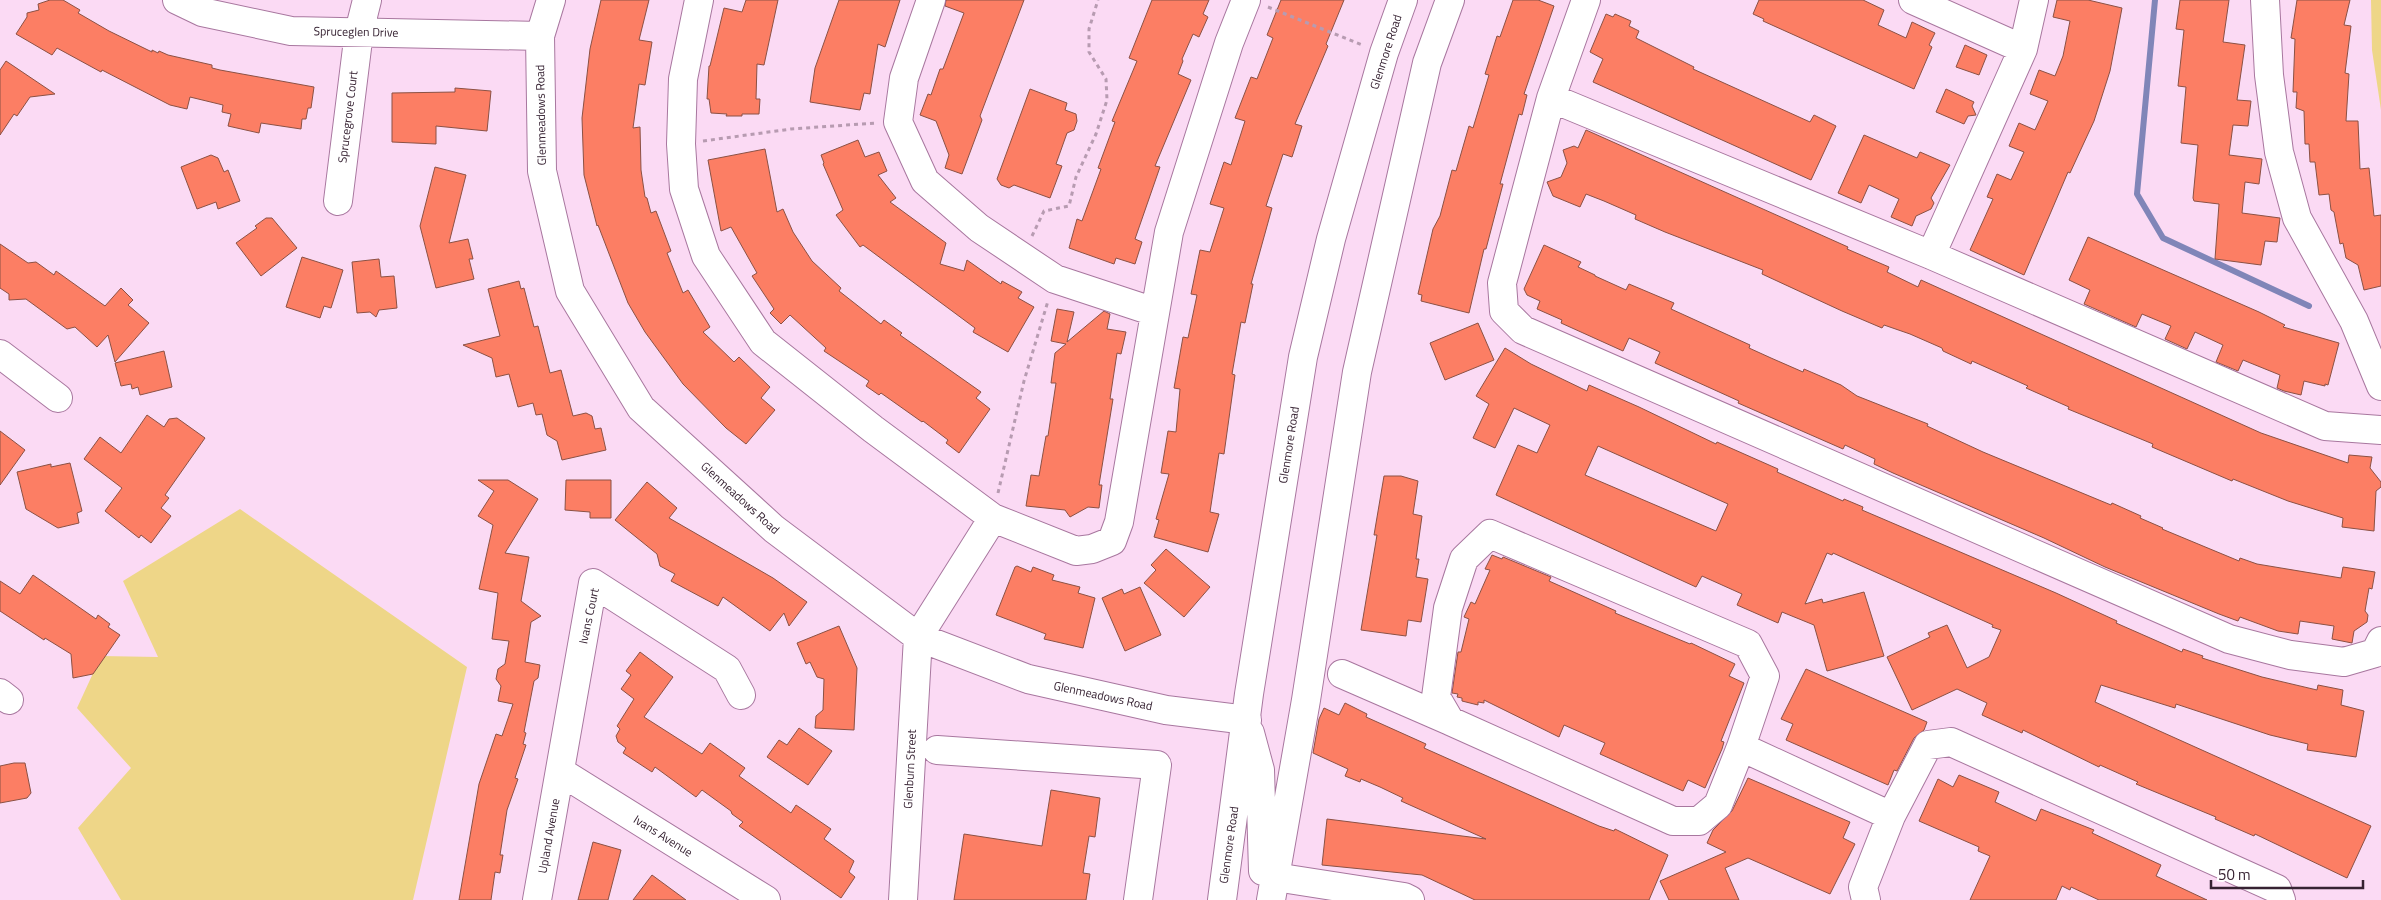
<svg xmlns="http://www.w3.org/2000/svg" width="2381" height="900" viewBox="0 0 2381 900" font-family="'Titillium Web',sans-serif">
<rect width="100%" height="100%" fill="#fbdaf4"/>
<path fill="#eed688" d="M2371 0H2381V110L2372 50Z
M240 509 467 667 413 900H121L78 828 131 768 77 708 101 656 158 657 123 581Z"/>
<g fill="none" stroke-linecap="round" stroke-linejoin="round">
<path stroke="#8085b8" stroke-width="6" d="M2155 0 2137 194 2163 238 2309 306"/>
</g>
<path fill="#fc7e64" stroke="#8b5144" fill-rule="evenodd" d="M50 0H63L80 10 78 13 109 31 152 52V50L158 53 159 51 168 55 212 65V68L220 70 314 87 311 108H308L306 119H302L301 129 261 123 259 133 228 126 231 114 222 112 223 105 190 97 187 109 170 105 102 70 101 72 57 48 52 55 16 34 27 17V13L39 10 38 4Z
M601 0H649L639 40 652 42 645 85 639 84 633 128 640 127 641 170 645 197 647 198 651 213 656 211 671 251 667 253 683 293 688 290 710 327 703 332 734 362 739 357 770 387 761 398 775 410 746 444 726 428 683 384 645 332 628 303 598 225 597 226 584 175 582 118 590 49Z
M746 0H778L764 65 757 64 756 99H760L759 114H742V116H726L727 114 711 113 709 99H707L709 66H710L724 8 742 12Z
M839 0H900L885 47 878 44 870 94 864 93 860 110 810 102 815 68Z
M946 0H1024L980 116 982 120 962 174 945 168 949 155 936 121 920 115 928 94 931 95 940 69H943L964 13 945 6Z
M1152 0H1209L1203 14 1208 17 1199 37 1193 34 1182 59 1183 61 1178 74 1191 80 1155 166 1160 167 1135 239 1142 242 1135 264 1116 258 1114 264 1069 248 1077 219 1082 221 1101 169 1098 168 1115 122 1112 121 1137 61 1129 58Z
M1281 0H1344L1326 44 1328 46 1295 124 1302 126 1292 157 1283 154 1266 206 1272 208 1251 284H1253L1245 323 1241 322 1232 374 1235 375 1224 454 1219 453 1210 512 1219 514 1208 552 1154 537 1159 520 1156 519 1169 474 1161 473 1168 431 1176 432 1180 389 1174 388 1183 337 1188 338 1197 295 1191 294 1200 250 1210 252 1224 208 1210 204 1224 162 1231 165 1245 121 1235 118 1251 77 1257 79 1273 38 1267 35Z
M1513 0H1538L1554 6 1524 94 1527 95 1522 115 1519 114 1500 184H1503L1486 249H1484L1469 313 1421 301 1422 295 1418 294 1433 229 1440 216 1452 170 1456 171 1469 126 1473 128 1489 75 1485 74 1497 36 1500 37Z
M1759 0H1863L1884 10 1878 25 1906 38 1912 22 1935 33 1929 45 1932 47 1914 89 1763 21 1764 19 1753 14Z
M2057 0H2088L2122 8 2110 71 2094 121 2070 173 2068 172 2024 275 1970 250 1993 199 1987 197 1997 174 2011 180 2024 152 2009 146 2019 123 2035 130 2048 101 2030 94 2039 70 2055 76 2063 56 2070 21 2053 17Z
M2180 0H2229L2223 42 2245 45 2237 100 2251 101 2248 126 2233 125 2229 155 2262 159 2259 184 2245 182 2242 213 2280 218 2277 242 2265 241 2261 265 2215 259 2219 204 2194 201 2193 198 2198 145 2181 143 2186 87 2178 86 2184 30 2176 29Z
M2297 0H2350L2344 25 2351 26 2345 73 2349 74 2346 121H2358L2360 169 2369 168 2374 216 2381 215V286L2364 290 2358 265 2346 258 2343 243 2340 244 2334 212 2331 210 2329 194 2319 195 2315 162H2310L2309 144H2305L2304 111 2296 108 2297 92H2293L2295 39 2291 38Z
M1606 14 1613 17 1615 14 1631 21 1629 26 1639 31 1636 38 1694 67 1693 69 1810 122 1814 115 1836 126 1811 180 1593 82 1603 59 1590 52Z
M1965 45 1987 55 1979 75 1956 67Z
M6 61 55 94 30 97 17 116 14 114 0 135V70Z
M455 88 491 91 487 131 436 126V144L392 142V93L455 92Z
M1030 89 1067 103 1065 110 1076 114 1077 121 1074 130 1067 133 1056 164 1062 166 1050 198 1014 185 1009 188 1001 185 997 179Z
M1946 89 1974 102 1972 106 1976 115 1968 116 1964 124 1936 112Z
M1586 130 1848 247 1847 249 1889 267 1887 272 1918 287 1921 280 2261 433 2348 463 2349 455 2372 457 2370 468 2381 482V487L2376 491 2374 531 2342 527 2343 518 2288 501 2233 479 2232 481 2152 447 2153 444 2068 409 2069 407 2026 388 2028 386 1972 361 1971 364 1943 351 1942 348 1910 334 1884 325 1882 328 1842 311 1762 274 1763 270 1665 232 1635 219 1636 215 1604 201 1586 194 1580 207 1553 196 1547 182 1561 177 1567 163 1563 150 1574 146 1578 148Z
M1864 135 1917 158 1920 152 1950 165 1931 198 1934 203 1931 209 1916 216 1912 226 1891 217 1899 199 1869 185 1861 203 1838 193Z
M858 140 865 157 879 152 887 171 878 175 896 198 890 202 946 243 940 264 964 271 967 260 1001 284 1002 281 1022 292 1018 298 1034 307 1008 352 973 332 975 328 863 245 860 247 836 215 843 210 823 164 824 163 821 155Z
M765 149 777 212 783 209 793 232 812 261 841 288 839 291 881 324 884 320 902 333 900 335 981 392 976 398 990 409 959 453 946 443 948 440 923 421 922 422 881 393 879 395 866 386 869 381 824 351 826 348 790 315 781 324 770 313 774 309 752 276 757 273 731 227 721 231 708 160Z
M211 155 218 158 224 172 228 170 240 201 218 209 216 202 197 209 181 167Z
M435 167 466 175 449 243 468 239 473 259H469L474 279 436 288 420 226Z
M266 218H272L297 248 261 276 236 243 257 228 255 226Z
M2088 237 2259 312 2285 325 2283 327 2339 343 2328 385 2325 384V386L2304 381 2301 395 2284 391 2277 388 2280 375 2243 360 2238 371 2216 362 2223 345 2195 332 2187 349 2165 339 2171 326 2142 314 2136 327 2084 304 2090 290 2069 280Z
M0 244 28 263 36 262 54 275 56 271 105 306 121 288 133 300 128 305 149 323 115 362 108 335 97 347 75 327 67 329 26 299 9 300V294L0 288Z
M1544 245 1581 262 1578 267 1595 275V276L1626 290 1629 284 1674 303 1671 309 1750 345 1749 348 1771 358 1803 372 1804 369 1841 385 1857 396 1928 424 1927 426 1983 452 2111 505 2112 503 2141 516 2140 518 2163 528 2162 529 2239 561 2240 558 2257 564 2341 578 2343 567 2375 572 2372 589 2369 588 2365 611 2368 615 2367 622 2354 631 2352 643 2332 639 2334 626 2300 621 2298 634 2278 631 2240 617 2238 621 2219 614 2105 567 2044 538 1893 473 1874 464 1875 459 1845 445 1843 449 1738 403 1739 401 1655 363 1660 352 1629 338 1623 351 1561 323 1562 320 1537 309 1540 301 1527 295 1524 289Z
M302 257 343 270 331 308 324 306 320 318 286 307Z
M379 259 381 277 394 276 397 308 379 310 376 317 370 312 357 313 352 262Z
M519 281 521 289 524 288 534 327 538 326 550 373 561 370 573 416 586 413 592 416 595 429 601 428 606 450 562 460 557 441 547 435 542 414 536 415 533 403 518 407 509 374 496 377 492 358 463 345 500 336 488 289Z
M1057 309 1074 312 1067 342 1104 311 1110 314 1107 329 1126 332 1121 354 1117 353 1110 399H1113L1099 485H1102L1099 508 1088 507 1070 517 1065 510 1026 506 1031 475 1039 476 1046 436H1048L1056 383H1051L1055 353 1066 344 1051 341Z
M1478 323 1494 360 1445 380 1430 343Z
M1505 348 1531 364 1587 391 1589 385 1639 407 1716 444 1717 442 1778 469 1777 472 1843 501 1844 499 1863 507 1862 510 2056 593 2117 621 2116 623 2182 652 2183 649 2203 656 2202 658 2262 677 2317 690 2318 685 2343 690 2341 705 2364 711 2356 757 2307 750 2308 744 2270 735 2176 704 2175 708 2101 685 2095 702 2371 826 2347 878 2255 834 2254 836 2215 819 2216 817 2136 784 2138 782 2100 765 2099 767 2023 730 2022 733 1982 715 1987 703 1957 689 1912 710 1887 657 1930 637 1928 633 1947 625 1967 668 1989 657 2001 630 1992 627 1993 625 1833 553 1832 555 1827 553 1805 604 1822 599 1823 603 1864 592 1884 656 1827 671 1814 625 1782 612 1778 623 1737 605 1742 594 1702 576 1696 587 1496 495 1518 445 1537 453 1550 425 1514 408 1495 448 1473 438 1489 404 1476 396ZM1598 446 1728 504 1716 531 1585 475Z
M164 351 172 387 140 395 138 387 132 389 131 384 121 386 115 363Z
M147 415 164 427 169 419 177 418 205 438 165 495 169 498 161 508 171 516 151 543 141 535 139 538 105 511 122 488 84 459 100 437 121 453Z
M0 431 25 450 0 485Z
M70 463 82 511 77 513 79 523 58 528 26 509 17 472 51 464V467Z
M1384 476H1401L1418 481 1413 514 1422 516 1416 559H1419L1416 577 1428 579 1421 622 1408 620 1406 636 1361 630 1377 535H1374Z
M478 480H508L538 499 505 553 529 557 521 601 541 616 531 622 525 662 540 665 538 678 534 681 524 732 526 733 523 744 526 745 515 778 518 779 507 810 500 855H503L500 873 495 872 491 900H459L479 784 496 734 502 736 513 704 498 701 501 686 496 679 498 669 505 664 509 641 492 639 498 593 479 589 493 525 478 516 494 491Z
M566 480H611V518H590V512L565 510Z
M647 482 677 508 669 518 773 578 807 602 789 626 784 613 770 631 723 597 718 606 671 581 675 574 660 566 657 554 615 520Z
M1166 549 1210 587 1184 617 1144 583 1156 570 1151 565Z
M1492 555 1502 559 1503 557 1551 577 1549 581 1616 611 1615 613 1690 644 1691 643 1735 664 1729 676 1744 683 1721 741 1724 742 1722 749 1705 788 1688 780 1683 791 1600 754 1605 743 1564 725 1559 737 1484 700V703L1478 702V705L1462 701V698L1457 697 1458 694 1452 693 1458 652H1461L1469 619 1464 617 1471 602 1475 604 1490 570 1485 569Z
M1017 566 1031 572 1033 567 1054 575 1052 580 1080 587 1078 593 1095 598 1083 648 1044 639 1046 634 996 615 1015 567Z
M33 575 96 619 98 615 110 624 108 627 120 635 93 674 73 678 71 654 45 638 44 640 35 634 0 611V581L20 594Z
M1140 587 1161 635 1125 651 1102 598 1122 589 1124 594Z
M839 626 857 668 854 730 815 728 816 716 823 710 824 679 817 677 810 662 806 664 797 643Z
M640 652 673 677 644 717 702 754 710 743 745 768 739 776 791 813 796 805 831 829 824 839 854 861 849 872 855 877 841 898 739 826 743 822 732 814 731 811 702 790 696 797 655 767 652 772 623 753 626 748 618 742 616 736 620 729 617 726 634 699 621 689 631 675 626 671Z
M1806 669 1927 722 1924 730 1914 738 1897 771 1894 770 1888 785 1786 740 1793 724 1781 719Z
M1345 703 1367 714 1366 717 1426 744 1424 748 1599 826 1614 831 1615 829 1668 855 1649 900H1475L1422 875 1322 865 1327 819 1486 839 1401 801 1403 798 1380 787 1361 779 1360 782 1345 776 1348 769 1313 753 1319 719 1324 708 1339 715Z
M799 728 832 751 808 785 767 757 779 740 787 745Z
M14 763H25L31 793 27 798 0 803V766Z
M1959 775 1999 792 1995 802 2036 821 2041 809 2094 830 2092 833 2161 865 2156 876 2207 900H2099L2071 887 2070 890 2062 886 2056 900H1970L1990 856 1978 851 1979 847 1919 821 1938 779 1953 787Z
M1748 778 1850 822 1843 838 1855 844 1830 894 1748 858 1725 868 1739 900H1669L1660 881 1726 852 1707 843 1713 830 1732 811Z
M1051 790 1100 798 1095 837 1089 836 1083 873 1090 874 1086 900H954L964 834 1042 846Z
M593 842 621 850 608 900H578Z
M652 875 686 900H633Z"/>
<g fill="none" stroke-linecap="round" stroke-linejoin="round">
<g stroke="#a8779f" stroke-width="30">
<path id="minor" d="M177 0 202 12 291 31 540 36
M551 0 540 36 542 171 570 291 641 408 774 529 918 637 1028 679 1166 710 1247 720
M699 0 683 79 681 144 684 189 706 256 763 342 873 429 993 518 1076 551 1092 549 1112 541 1119 522 1169 232 1229 43 1246 0
M931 0 904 78 898 122 925 181 979 228 1055 279 1155 312
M1586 0 1551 98 1502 283 1504 311 1523 330 2229 639 2290 655 2344 662 2375 653 2381 641
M1913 0 2023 49
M2265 0 2269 75 2279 152 2297 218 2354 321 2381 386
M1551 98 1931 255 2325 426 2381 430
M338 201 359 32 367 0
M1931 255 2023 49 2034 0
M0 354 58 398
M1342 674 1450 721
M0 693 9 700
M1741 747 1765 676 1748 644 1490 534 1464 559 1448 608 1436 697 1450 721 1673 821H1699L1718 805 1741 747 1891 816
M937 750 1157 765 1138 900
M561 772 766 900
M1275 877 1404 897 1410 900
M537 900 593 583 727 669 741 695
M903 900 918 637 993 518
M1866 900 1863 887 1891 816 1928 745 1951 742 2277 889 2281 900"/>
</g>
<g stroke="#a8779f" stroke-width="30">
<path id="major" d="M1250 733 1260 770 1263 871
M1222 900 1249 694 1303 357 1331 239 1384 53 1403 0
M1271 900 1306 700 1357 372 1427 63 1450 0"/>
</g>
<path stroke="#b79bb1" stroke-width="3" stroke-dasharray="4 4" stroke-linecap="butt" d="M1268 7 1362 45
M703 141 791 129 876 123
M1032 236 1044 211 1069 206 1076 177 1096 134 1107 100 1106 79 1089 52V29L1098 0
M998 493 1024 381 1048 301"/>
<use href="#minor" stroke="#fff" stroke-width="28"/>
<use href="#major" stroke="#fff" stroke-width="28"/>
</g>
<g text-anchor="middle" stroke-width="4" stroke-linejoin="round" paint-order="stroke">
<g font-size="12" fill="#362232" stroke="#fff">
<text transform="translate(356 32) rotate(1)" y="4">Spruceglen Drive</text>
<text transform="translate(1386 52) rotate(-72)" y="4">Glenmore Road</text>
<text transform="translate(541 115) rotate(-91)" y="4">Glenmeadows Road</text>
<text transform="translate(348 117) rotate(-83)" y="4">Sprucegrove Court</text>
<text transform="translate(1289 445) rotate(-81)" y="4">Glenmore Road</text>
<text transform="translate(740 498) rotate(42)" y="4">Glenmeadows Road</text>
<text transform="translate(589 616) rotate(-78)" y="4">Ivans Court</text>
<text transform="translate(1103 696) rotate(12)" y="4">Glenmeadows Road</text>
<text transform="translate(910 769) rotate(-87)" y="4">Glenburn Street</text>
<text transform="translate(549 836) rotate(-80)" y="4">Upland Avenue</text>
<text transform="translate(663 836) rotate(32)" y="4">Ivans Avenue</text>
<text transform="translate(1229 845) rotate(-82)" y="4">Glenmore Road</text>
</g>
</g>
<path d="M2211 880v8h152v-8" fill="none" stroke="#362232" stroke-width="2.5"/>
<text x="2218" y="880" font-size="15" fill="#362232" stroke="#ffffff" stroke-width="4" paint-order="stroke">50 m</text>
</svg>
